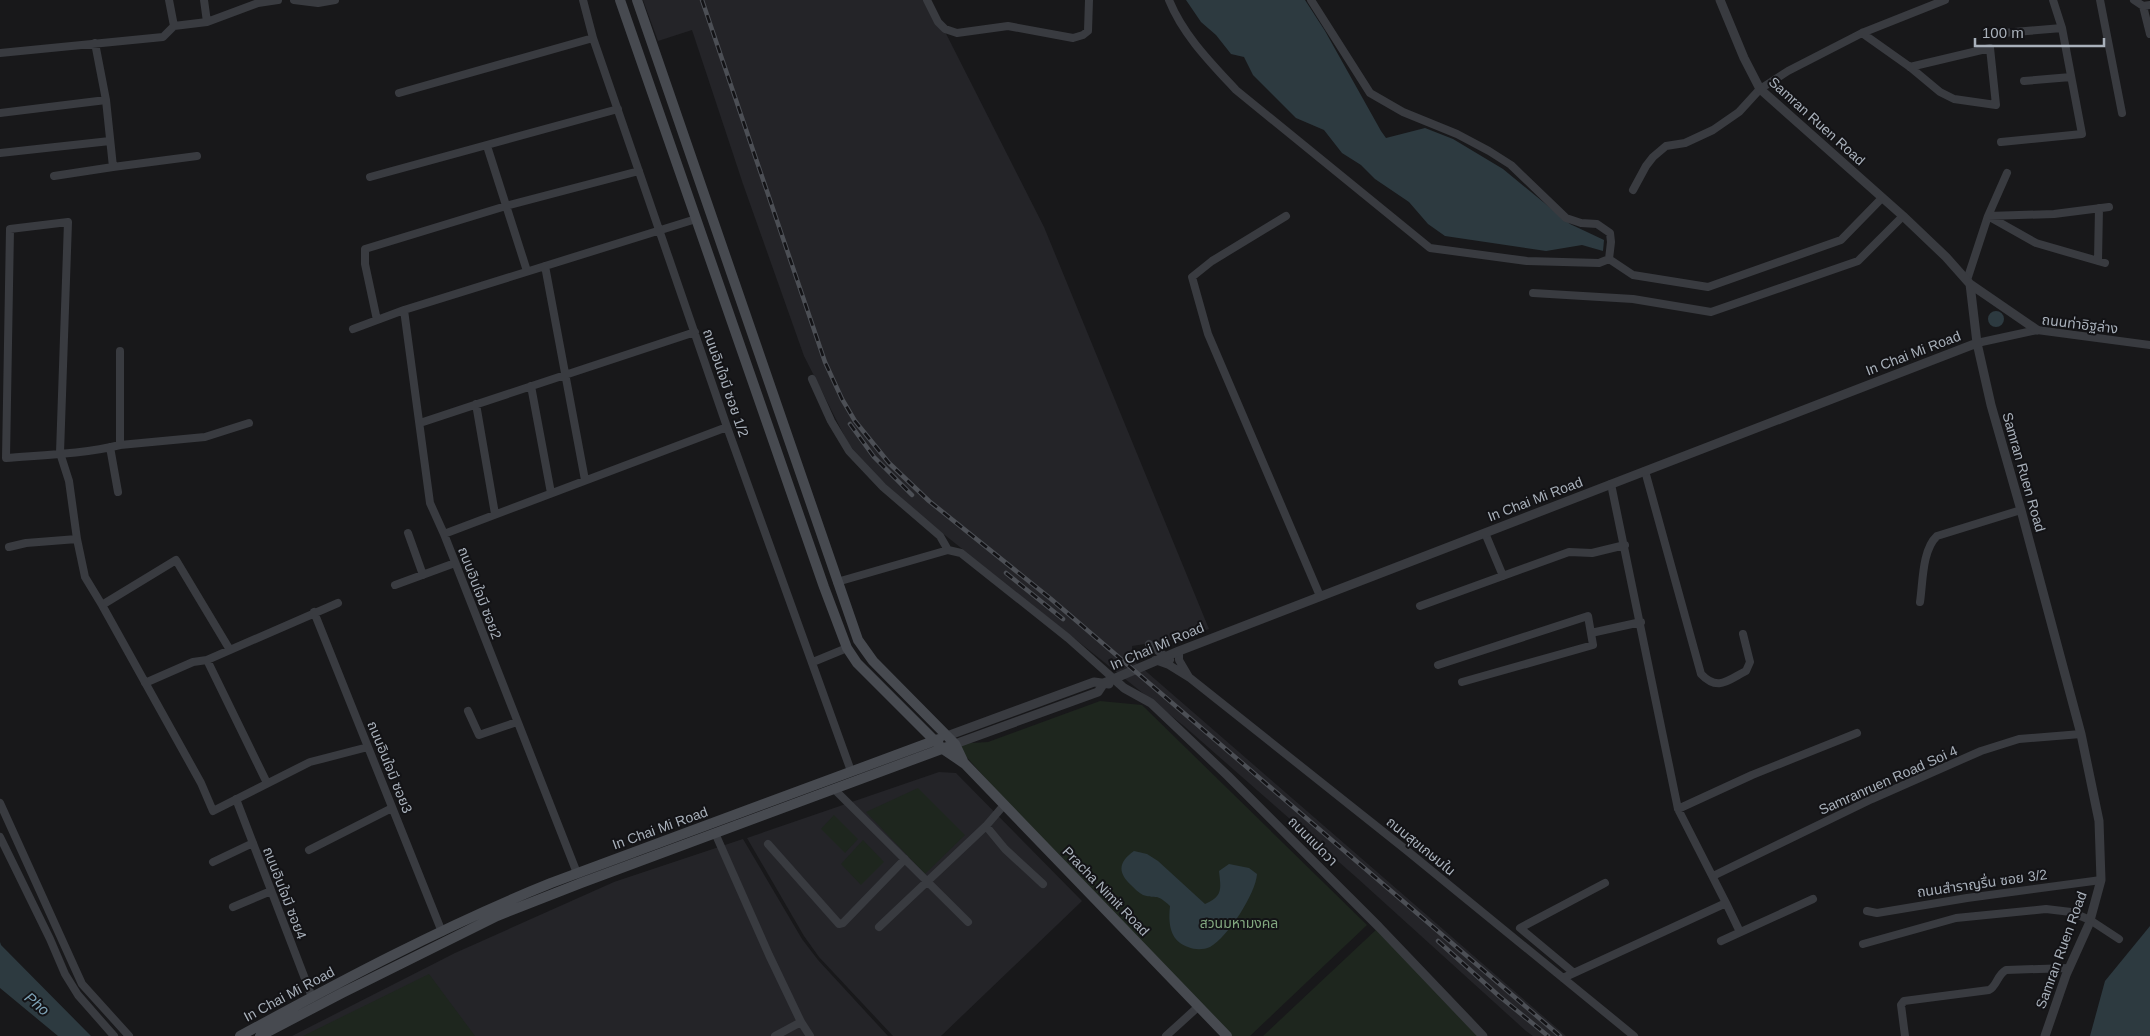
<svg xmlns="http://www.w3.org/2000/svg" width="2150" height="1036" viewBox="0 0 2150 1036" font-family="Helvetica,'Noto Sans Thai',sans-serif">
<rect width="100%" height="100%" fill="#18181a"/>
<path fill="#242428" d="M643 0H929L1044 227 1209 629 1177 639 1132 646 1133 660 1566 1036H1533L1526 1031 1356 877 1184 726 926 520 881 480 849 445 804 356 743 184 692 30 658 41Z
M939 772 956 773 1082 901 941 1036H893L819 957 804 936 747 838Z
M743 839 802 939 818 960 888 1036H292L455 953 614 882Z"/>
<path fill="#1e261e" d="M1100 701 1142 705 1367 925 1250 1036H1227L1083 888 955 744 988 742Z
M918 788 965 835 925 874 866 812Z
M834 815 858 839 845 853 821 829Z
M863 840 884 862 861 885 841 864Z
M1379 927 1483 1036H1263Z
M429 974 475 1036H303Z"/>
<path fill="#2d3a40" d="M1186 0H1305L1325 31 1381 131 1386 138 1425 128 1453 139 1503 169 1570 224 1604 240 1603 251 1582 245 1546 251 1445 236 1428 224 1409 202 1375 179 1361 165 1342 153 1324 130 1296 118 1253 75 1244 57 1231 54 1216 35 1201 22Z
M1988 319a8 8 0 1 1 16 0a8 8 0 1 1-16 0Z
M1134 851 1147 854 1158 861 1205 904C1223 896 1221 889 1219 871L1229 864 1249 868 1257 874C1256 893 1228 937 1210 947 1203 950 1195 950 1188 947 1170 941 1168 924 1170 906 1155 892 1158 900 1143 895 1139 893 1134 888 1131 885 1116 871 1120 861 1134 851Z
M2150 926V1036H2090L2105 981Z
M0 942 1 945 91 1036H58L0 988Z"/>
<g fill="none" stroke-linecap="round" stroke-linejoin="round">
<path stroke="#393b40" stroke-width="8" d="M169 0 174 26
M204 0 207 22
M294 0 318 3 335 0
M583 0 593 38 727 427 851 771
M927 0 938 22 945 29 957 33 1008 26 1073 38 1083 35 1088 31 1089 0
M1169 0C1183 35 1211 63 1236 90L1430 248 1527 261 1599 263 1609 259 1611 242 1610 233 1597 224 1581 223 1566 218 1511 165 1489 151 1457 134 1403 112 1370 93 1311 0
M2100 0 2122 113
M2134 0 2143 6 2150 5
M2143 6 2150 34
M1862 33 1910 67 1940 92 1954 99 1996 105 1990 48 1910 67
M2003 33 2062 28
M95 43 106 100 113 167 197 156
M0 53 163 37 174 26 207 22 258 3 278 0
M2024 81 2071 77
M399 93 593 38
M0 113 106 100
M2001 142 2082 134 2062 28 2053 0
M487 146 527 271
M0 153 110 141
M2007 173 1988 216 2036 243 2105 263
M54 176 113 167
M370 177 618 109
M1633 190 1646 166 1653 157 1666 146 1685 143 1713 130 1739 112 1760 89 1788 71 1862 33 1945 0
M1286 216 1212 261 1192 277 1208 334 1320 596
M1609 259 1633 275 1708 287 1841 240 1882 198
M2098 261 2099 208
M545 266 585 480
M1967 280 1988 216 2054 214 2109 207
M1533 293 1633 299 1711 312 1858 261 1903 216
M404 310 430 503 444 534 577 873
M377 320 365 264V249L506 206 639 171
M353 329 404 310 696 219
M1977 343 2037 330 2150 345
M120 351V445
M812 379 831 421 849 451 883 487 940 536 948 550
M531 386 551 493
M476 404 495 514
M249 423 205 437 120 445C84 454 43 455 6 458L10 229 68 222 60 453 69 481 77 539 85 577 102 605 201 783 213 811 310 762 368 747
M420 423 695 332
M110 447 118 492
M1645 471 1701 674C1718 692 1728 680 1746 671L1750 662 1743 634
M408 533 423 575
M1485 533 1503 576
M444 534 727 427
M9 547 26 543 77 539
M837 582 948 550 961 553 1068 638 1114 679
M395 585 455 563
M1920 602C1923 582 1922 550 1937 536L2021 510
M102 605 176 560 230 650
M1420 606 1569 552 1592 553 1625 545
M314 612 442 932
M1591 633 1641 622
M1149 644 1170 660
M1179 651V660L1189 677
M207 660 267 783
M1155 660 1169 665 1190 678 1405 849 1634 1036
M813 662 847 648
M1438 665 1588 616 1593 645 1462 682
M145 683 193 662 207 660 338 603
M468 711 479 735 517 722
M834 789 968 922
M236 799 312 997
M0 803 82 984 129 1036
M1678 809 1752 775 1857 733
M986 826 1005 849 1043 884
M715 833 769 955 801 1022 810 1036
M0 837 50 939 65 974 78 995 114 1036
M768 844 839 924 843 923 905 859
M309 850 392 808
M213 862 253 843
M1713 876 1872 799 1981 751 2019 739 2081 734
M1726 903 1740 932
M233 907 271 891
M1867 911 1877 913 1967 898 2101 880
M879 927 986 826 1004 805
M1721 941 1813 899
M1863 944 1956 918 2046 909 2071 912 2090 920 2119 939
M1574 973 1520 928 1605 883
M1563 978 1726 903 1678 809 1611 484
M775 1036 801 1022
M1166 1036 1199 1006
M1905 1036 1901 1005 1904 1001 1989 990C1997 986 1997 975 2006 970L2069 968"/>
<path stroke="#393b40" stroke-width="9" d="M1720 0 1744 58 1760 89 1903 216 1946 257 1970 284 1977 343 1991 405 2021 510 2081 734 2099 821 2101 880 2089 924 2066 975 2045 1036
M1970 284 2037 330
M1114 679 1124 688 1151 703 1228 776 1379 927 1483 1036
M947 736 1094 682 1109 684
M955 744 1098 692 1104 683 1179 651 1977 343"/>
<path stroke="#474a50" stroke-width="10" d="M620 0 824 587 847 648 857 663 943 749 965 764 1227 1036
M637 0 858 640 873 661 955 744 963 761
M240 1036C341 981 444 926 551 883L939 739
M260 1036 342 993 497 916 581 883 947 747"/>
<g stroke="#4c4f55" stroke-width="4.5">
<path id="rail" d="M702 0 825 362 842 399 855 421 889 463 929 501 1051 599 1560 1036
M850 424 874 457 912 495
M1006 573 1063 619
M1438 941 1499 996 1548 1036"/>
</g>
<use href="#rail" stroke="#131316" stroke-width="2.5" stroke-dasharray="8" stroke-linecap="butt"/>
</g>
<g text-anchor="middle" stroke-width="4" stroke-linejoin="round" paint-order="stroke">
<g font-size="14" fill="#a9b1bb" stroke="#131316">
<text transform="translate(1817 121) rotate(42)" y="5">Samran Ruen Road</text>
<text transform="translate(2080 324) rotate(7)" y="5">ถนนท่าอิฐล่าง</text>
<text transform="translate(1913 353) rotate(-21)" y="5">In Chai Mi Road</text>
<text transform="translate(726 383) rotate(71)" y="5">ถนนอินใจมี ซอย 1/2</text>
<text transform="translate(2024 472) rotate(74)" y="5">Samran Ruen Road</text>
<text transform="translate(1535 499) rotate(-21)" y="5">In Chai Mi Road</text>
<text transform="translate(480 593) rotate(69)" y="5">ถนนอินใจมี ซอย2</text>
<text transform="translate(1157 646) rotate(-23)" y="5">In Chai Mi Road</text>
<text transform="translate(390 767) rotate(68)" y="5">ถนนอินใจมี ซอย3</text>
<text transform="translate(1888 780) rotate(-24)" y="5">Samranruen Road Soi 4</text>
<text transform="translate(660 828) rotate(-20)" y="5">In Chai Mi Road</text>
<text transform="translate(1313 841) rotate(45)" y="5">ถนนแปดวา</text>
<text transform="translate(1421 846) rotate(39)" y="5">ถนนสุขเกษมใน</text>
<text transform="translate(1982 883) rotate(-8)" y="5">ถนนสำราญรื่น ซอย 3/2</text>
<text transform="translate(1106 891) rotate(46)" y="5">Pracha Nimit Road</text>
<text transform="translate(285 893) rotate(69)" y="5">ถนนอินใจมี ซอย4</text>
<text transform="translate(2061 950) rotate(-70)" y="5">Samran Ruen Road</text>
<text transform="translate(289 994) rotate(-28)" y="5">In Chai Mi Road</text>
</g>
<g font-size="14" fill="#82a77f" stroke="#131316">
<text x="1239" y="928">สวนมหามงคล</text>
</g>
<g font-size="15" font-style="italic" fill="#7fa4b8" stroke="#131316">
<text transform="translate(37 1004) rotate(40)" y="5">Pho</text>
</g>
</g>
<path d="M1975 38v8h129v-8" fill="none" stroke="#a9b1bb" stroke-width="2.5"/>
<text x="1982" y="38" font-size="15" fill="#a9b1bb" stroke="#131316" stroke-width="4" paint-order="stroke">100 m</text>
</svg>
